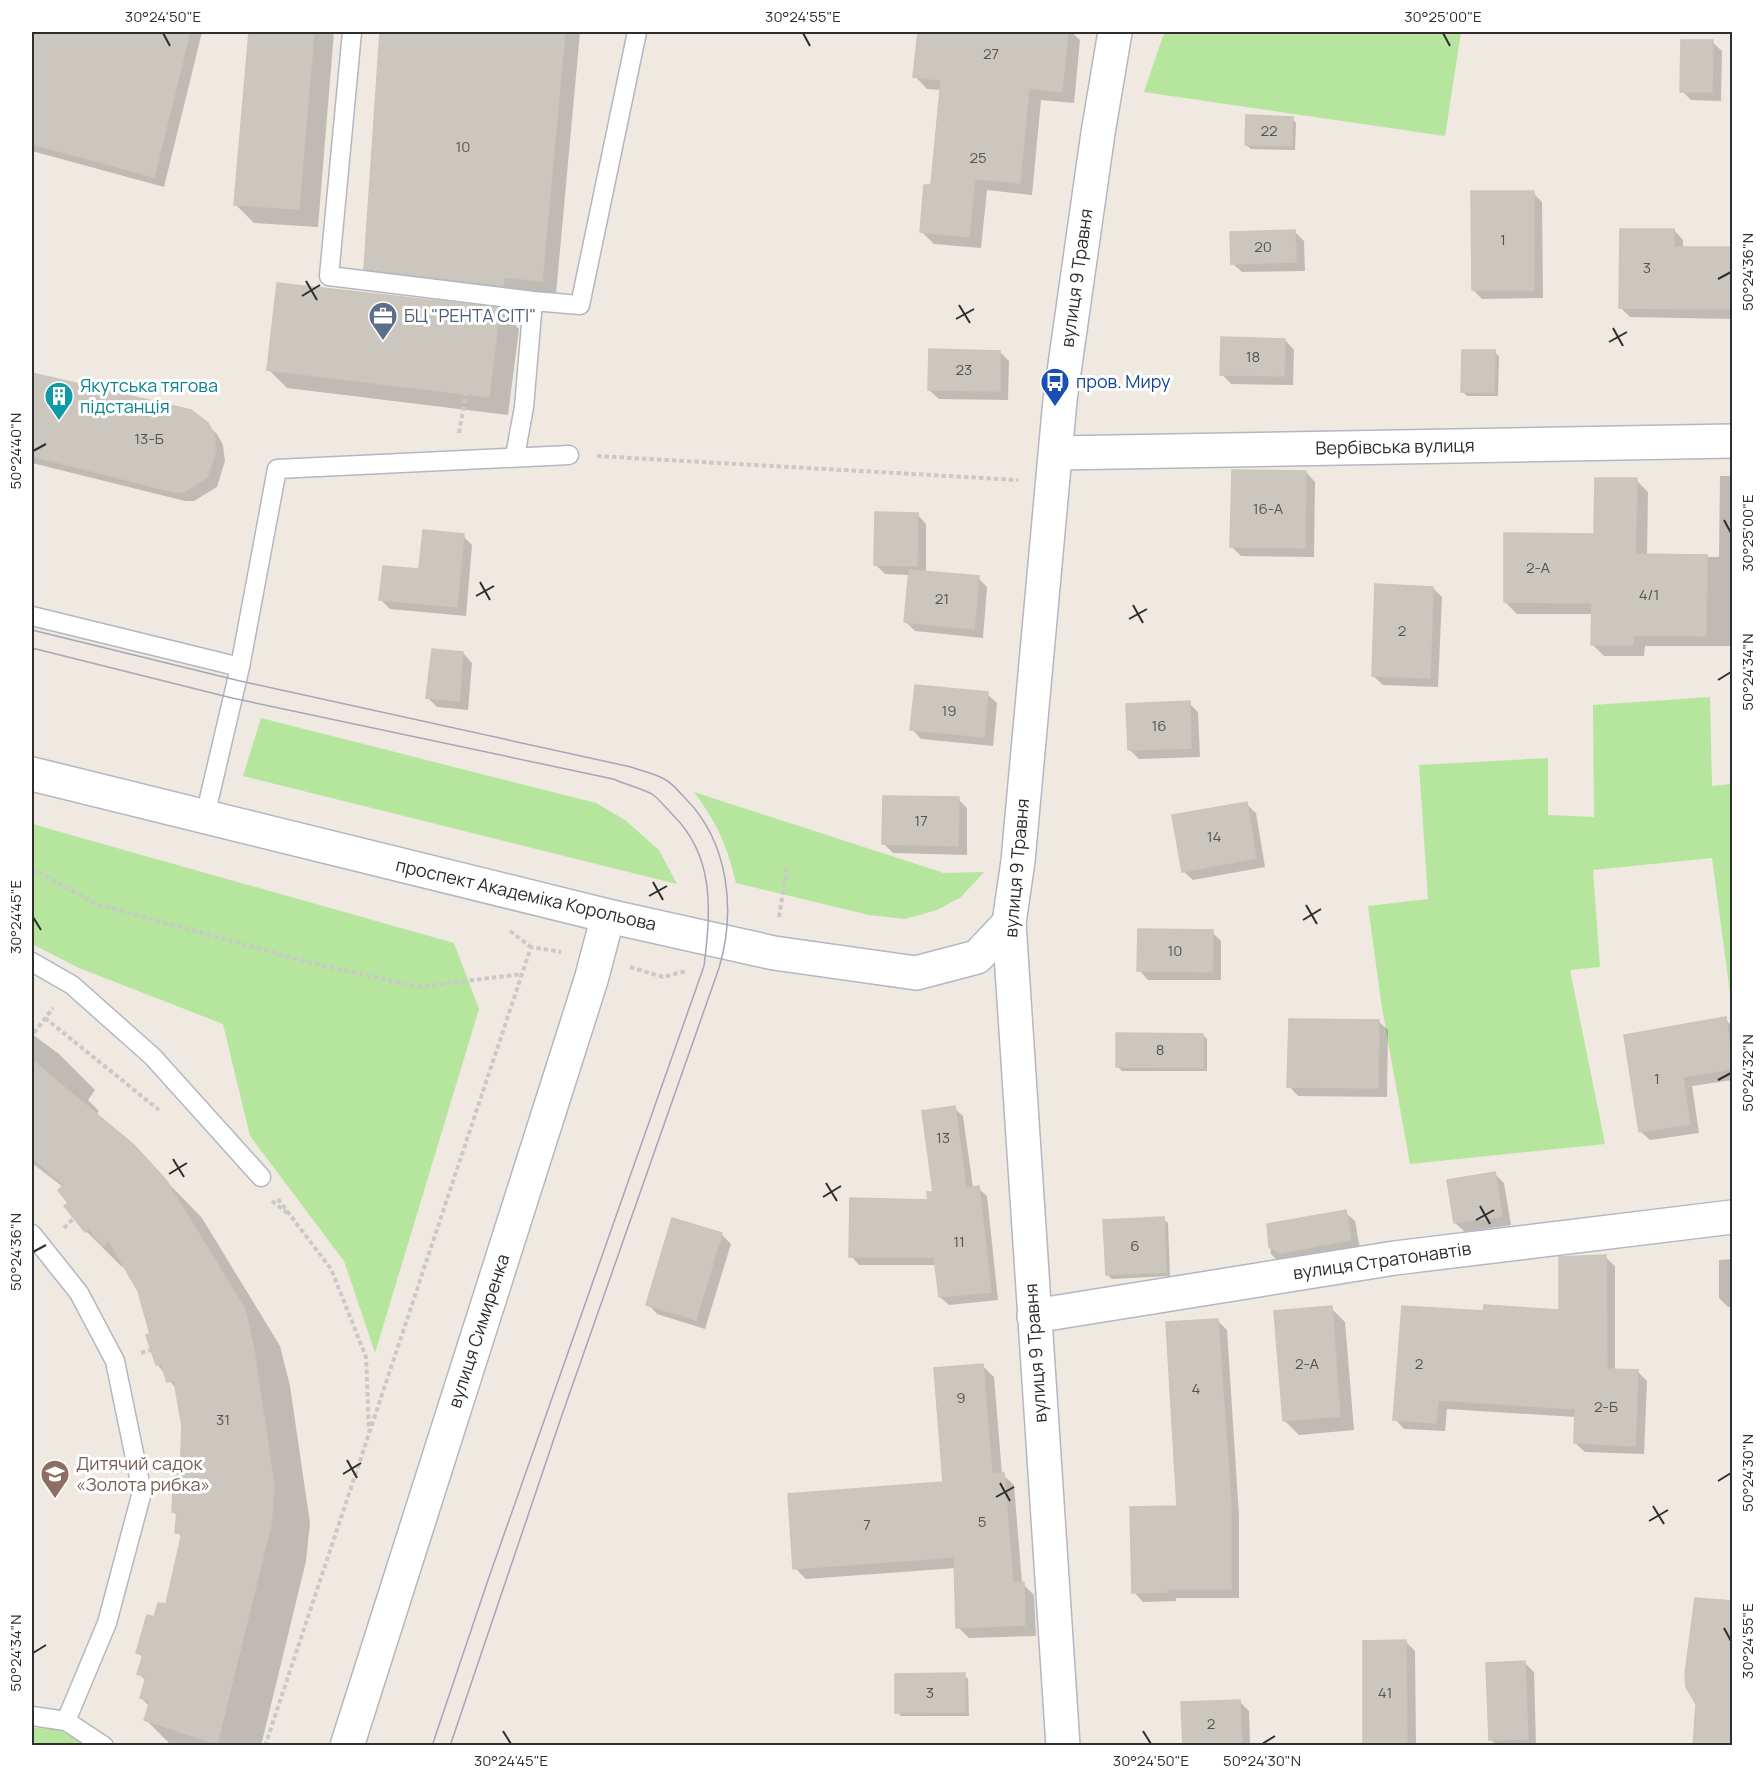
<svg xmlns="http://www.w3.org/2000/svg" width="1764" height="1777" viewBox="0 0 1764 1777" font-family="Manrope,sans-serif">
<rect width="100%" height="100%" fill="#efe9e1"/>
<path fill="#b6e59e" d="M1167 32H1461L1445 136 1144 92 1163 36Z
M1710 697 1712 786 1732 784V1008L1712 858 1593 870 1600 967 1570 970 1605 1144 1410 1164 1382 1008 1368 906 1428 899 1419 765 1548 758V815L1594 817 1593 705Z
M261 718 596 803 625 820 659 850 677 884 243 776Z
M694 792 944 873 984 872 961 897 937 910 905 919 869 915 736 883C727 845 717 823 694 792Z
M32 824 454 943 479 1009 375 1353 344 1261 250 1136 223 1024 79 968 32 944Z
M32 1728 64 1729 87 1745 32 1746Z"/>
<path fill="#0003" d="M32 32H202L164 187 32 151Z
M251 32H334L318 227 254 223 235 204Z
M381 32H580L556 294 380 283 366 268Z
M919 32H1071L1080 40 1074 103 1041 100 1032 195 987 190 981 248 934 244 921 231 932 187 942 90 927 89 915 76Z
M1712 42 1722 51 1721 101 1691 100 1682 91Z
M1292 118 1296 123 1295 150 1251 149 1246 145Z
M1533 193 1542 202 1543 298 1482 299 1473 290Z
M1674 230 1683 240V248L1732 249V319L1630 317 1620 307Z
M1295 232 1304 241 1305 271 1242 272 1232 263Z
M500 310 519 329 508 415 287 388 268 369Z
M1285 340 1294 350 1293 385 1231 384 1222 374Z
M1000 352 1009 361 1008 400 939 399 929 390Z
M1494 352 1499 356 1498 396H1467L1463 392Z
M32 374 191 412 217 434 223 445 225 461 217 487 194 501H185L32 463Z
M1306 472 1315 482 1314 557 1241 556 1232 547Z
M1720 476H1732V646H1645L1644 656H1604L1592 644 1593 614H1517L1505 602 1596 535 1636 480 1648 492 1647 556 1719 557Z
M917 514 926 524V573L978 578 987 587 983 638 915 631 906 622 910 575 885 574 876 565Z
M463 536 472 545 466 616 390 609 381 600Z
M1433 588 1442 597 1438 687 1383 685 1373 676Z
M463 653 472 663 468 710 437 707 428 698Z
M987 694 997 703 993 746 921 739 912 729Z
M1189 703 1198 712 1200 757 1139 759 1130 750Z
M958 799 967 808V855L893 853 884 844Z
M1246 804 1256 813 1265 867 1193 880 1183 871Z
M1212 932 1221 941V980H1148L1139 970Z
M1725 1019 1732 1026V1080L1692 1086 1699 1133 1650 1140 1640 1131Z
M1378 1021 1388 1030 1387 1097 1298 1096 1289 1086Z
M32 1034 59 1054 95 1090 88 1100 99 1111 96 1115 133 1147 202 1218 280 1346 290 1386 310 1523 306 1561 261 1746H172L146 1720 150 1707 141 1698 146 1681 139 1674 143 1658 138 1652 155 1619 167 1605 183 1538 177 1532 178 1516 173 1512 181 1476 183 1426 177 1390 157 1364 140 1290 124 1265 122 1267 86 1231 66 1206 70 1203 63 1187 32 1163Z
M1203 1035 1207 1039V1071H1122L1117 1066Z
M954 1108 963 1116 973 1188H978L987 1196 998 1300 949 1305 940 1297 937 1265H859L851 1256 930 1201 935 1193Z
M1495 1174 1504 1183 1511 1225 1465 1232 1455 1223Z
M1345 1212 1355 1221 1360 1249 1280 1263 1271 1254 1269 1225Z
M1163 1219 1168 1223 1170 1276 1112 1279 1107 1275Z
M673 1220 722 1235 731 1244 705 1329 657 1314 648 1304Z
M1605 1257 1615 1266V1371L1638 1372 1647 1381 1644 1454 1585 1452 1575 1443 1576 1417 1447 1409 1445 1431 1404 1429 1395 1419 1485 1312H1560Z
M1732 1259V1307H1728L1719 1298V1260Z
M1331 1308 1345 1322 1354 1430 1299 1435 1284 1420Z
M1217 1320 1227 1330 1239 1516V1598H1176V1601L1143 1602 1134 1592 1179 1507Z
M983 1366 994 1377 1002 1474 1014 1485 1022 1583 1034 1595 1036 1636 969 1638 958 1627 956 1568 806 1579 795 1568 944 1483Z
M1696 1599 1732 1603V1746H1695L1697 1704Z
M1406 1642 1415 1651 1416 1746H1365Z
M1525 1663 1534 1672 1536 1746H1497L1490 1739Z
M964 1675 968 1679 969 1716H901L897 1712Z
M1239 1701 1249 1711 1250 1746H1184Z"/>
<path fill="#cbc7bf" stroke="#cbc5ba" stroke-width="1.5" d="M32 32H190L154 177 32 144Z
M249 32H314L299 209 234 205Z
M380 32H565L542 281 504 277 503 286 364 269Z
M918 32H1068L1062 92 1029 88 1020 183 975 179 969 237 920 232 924 185H931L941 80 913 77Z
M1681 40H1713L1712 92H1680Z
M1246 115 1293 117 1292 146 1245 145Z
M1471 191H1534V290H1472Z
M1620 229H1674V247H1732V309L1619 308Z
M1295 230 1296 262 1231 264 1230 232Z
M277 283 500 308 489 397 267 370Z
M1221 337 1285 339 1284 376 1220 375Z
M929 349 1000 351V391L928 390Z
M1462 350H1495L1494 393 1461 392Z
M32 373 191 410 208 423 214 434 216 451 207 477 184 492H174L32 456Z
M1232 470 1306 471 1305 548 1230 547Z
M1595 478H1637L1635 554 1707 555 1706 636 1633 635V645H1591L1592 603 1504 602V533L1594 534Z
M875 512 918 513 917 566 874 565Z
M423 530 464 534 457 607 379 600 383 566 419 569Z
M909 570 979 576 974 629 904 622Z
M1375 584 1433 587 1430 678 1372 676Z
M432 649 463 652 459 701 426 698Z
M915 685 988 692 984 737 910 730Z
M1190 701 1191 748 1128 750 1126 704Z
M883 796 959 797 958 846 882 844Z
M1247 802 1256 858 1182 872 1172 815Z
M1138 929 1213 930 1212 972 1137 971Z
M1726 1017 1732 1069 1683 1077 1690 1124 1639 1132 1624 1035Z
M1289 1019 1379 1020 1378 1088 1287 1087Z
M1116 1033 1203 1034V1068L1116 1067Z
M32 1060 134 1145 166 1180 245 1309 254 1349 274 1486 271 1525 217 1744 144 1720 150 1701 140 1698 146 1677 137 1674 143 1655 136 1653 147 1615 154 1617 158 1603 166 1604 182 1533H175L177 1512H172L174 1473 180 1474 182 1426 174 1380 167 1382 161 1364 156 1365 146 1335 150 1334 138 1291 109 1241 103 1246 88 1228 85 1232 64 1206 68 1203 58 1190 64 1185 32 1157Z
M955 1106 966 1188 979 1186 991 1292 939 1297 934 1257H849L850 1198 928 1200 927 1192H933L922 1111Z
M1495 1172 1502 1216 1454 1223 1447 1180Z
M1346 1210 1351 1240 1280 1253 1269 1247 1267 1224Z
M1164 1217 1166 1272 1106 1275 1103 1220Z
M672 1218 722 1233 696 1320 646 1305Z
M1606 1255 1607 1369 1638 1370 1635 1446 1574 1443 1575 1409 1438 1400 1436 1423 1393 1420 1402 1306 1483 1311 1484 1305 1559 1310V1257Z
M1332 1306 1340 1416 1283 1421 1274 1311Z
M1218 1319 1231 1505V1589H1167V1592L1132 1593 1130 1507 1177 1506 1166 1322Z
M983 1364 992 1474 1004 1473 1013 1583 1024 1582 1025 1625 956 1628 954 1557 793 1569 788 1494 943 1482 934 1368Z
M1695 1598 1732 1601V1746H1693L1696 1704 1686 1687 1685 1674Z
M1406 1640 1407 1746H1363V1641Z
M1525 1661 1528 1739 1489 1740 1486 1663Z
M965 1673V1712L895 1713V1674Z
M1240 1700 1242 1746H1183L1181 1702Z"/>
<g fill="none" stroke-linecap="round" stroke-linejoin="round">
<g stroke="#b4b7c1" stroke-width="21">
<path id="service" d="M352 32 329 276 533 301
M515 456 524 407 533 301 580 305 637 32
M32 616 240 667
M205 816 240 667 277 469 569 455
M32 962 72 985 153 1057 261 1177
M32 1234 79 1293 115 1361 142 1492 107 1623 66 1721
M32 1716 66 1721 104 1746"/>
</g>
<g stroke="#b4b7c1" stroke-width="36">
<path id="minor" d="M1057 453 1732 441
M1034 1316 1395 1258 1732 1217"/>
</g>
<g stroke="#b4b7c1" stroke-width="36">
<path id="tertiary" d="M1009 923 1063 1746"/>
</g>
<g stroke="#b4b7c1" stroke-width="36">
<path id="secondary" d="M32 774 608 916 774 953 916 973 977 957 1009 923 1018 861 1060 400 1098 133 1115 32
M347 1746 591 980 608 916"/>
</g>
<path stroke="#c9c9c9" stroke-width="4" stroke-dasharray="4.5 3" stroke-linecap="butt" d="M459 433 466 394
M597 456 1018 480
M32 869 96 904 308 962 418 987 522 974
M779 917 787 867
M510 931 531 947
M630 967 663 977 686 971
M45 1018 159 1110
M34 1033 53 1008
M278 1199 331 1269 366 1357 369 1431
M272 1201 290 1215
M64 1228 74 1218
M141 1353 151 1350
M265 1746 531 947 561 952"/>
<use href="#service" stroke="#fff" stroke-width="18"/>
<use href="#minor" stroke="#fff" stroke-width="33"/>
<use href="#tertiary" stroke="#fff" stroke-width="33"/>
<use href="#secondary" stroke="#fff" stroke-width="33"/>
<path stroke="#a3a6b8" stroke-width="1.5" d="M32 630 236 680 631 767C642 771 656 774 666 780 673 784 680 793 686 799 729 843 736 911 719 968L562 1415 450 1746
M32 648 232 698 613 779C625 784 640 788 652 794 659 799 666 808 672 814 715 856 711 910 704 966L488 1580 432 1746"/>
</g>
<path fill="none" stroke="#2e2e2e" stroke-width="2" d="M163 33 170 46M803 33 810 46M1443 33 1450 46M1718 279 1731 272M306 281 317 300M302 296 320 285M959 305 970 323M956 319 974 309M1613 328 1623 346M1609 342 1627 332M33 451 46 444M1724 520 1731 533M480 582 490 600M476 596 494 586M1133 605 1143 623M1129 619 1147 609M1718 680 1731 672M653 882 663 900M649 896 667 886M1306 905 1317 924M33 917 41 930M1303 920 1321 909M1718 1080 1731 1073M173 1159 184 1177M169 1174 187 1163M826 1183 837 1201M823 1197 841 1186M1480 1206 1490 1224M1476 1220 1494 1210M33 1252 46 1245M347 1460 357 1478M343 1474 361 1463M1718 1481 1731 1473M1000 1483 1010 1501M996 1497 1014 1487M1653 1506 1664 1524M1649 1521 1668 1510M1724 1628 1731 1641M33 1653 46 1645M503 1731 511 1744M1143 1731 1151 1744M1262 1744 1275 1736"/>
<defs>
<g id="office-pin" transform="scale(1.5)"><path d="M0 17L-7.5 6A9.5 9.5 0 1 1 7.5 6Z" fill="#5c6f8a" stroke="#fff"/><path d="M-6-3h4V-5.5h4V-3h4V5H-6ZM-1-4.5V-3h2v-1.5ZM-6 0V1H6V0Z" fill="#fff"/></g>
<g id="bus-pin" transform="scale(1.5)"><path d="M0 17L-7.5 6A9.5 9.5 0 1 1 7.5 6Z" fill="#1a4fb4" stroke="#fff"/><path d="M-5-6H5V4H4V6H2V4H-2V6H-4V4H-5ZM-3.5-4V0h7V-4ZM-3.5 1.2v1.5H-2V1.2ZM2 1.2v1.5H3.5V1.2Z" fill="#fff"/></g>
<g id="building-pin" transform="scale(1.5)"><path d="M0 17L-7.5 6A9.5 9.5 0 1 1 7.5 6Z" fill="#0f9aa8" stroke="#fff"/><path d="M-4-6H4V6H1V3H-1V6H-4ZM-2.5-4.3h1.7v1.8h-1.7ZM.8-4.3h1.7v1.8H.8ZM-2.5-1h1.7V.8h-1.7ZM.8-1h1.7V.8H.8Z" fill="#fff"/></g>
<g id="school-pin" transform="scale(1.5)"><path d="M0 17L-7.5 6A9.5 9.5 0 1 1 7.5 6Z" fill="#8d6e63" stroke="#fff"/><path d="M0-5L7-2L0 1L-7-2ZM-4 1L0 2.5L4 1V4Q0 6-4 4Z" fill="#fff"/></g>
</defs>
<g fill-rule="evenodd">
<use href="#office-pin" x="383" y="316"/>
<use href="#bus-pin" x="1055" y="382"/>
<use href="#building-pin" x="59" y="396"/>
<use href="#school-pin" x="55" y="1474"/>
</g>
<g text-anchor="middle" stroke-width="6" stroke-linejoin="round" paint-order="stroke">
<g font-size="15" fill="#555452">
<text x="991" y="59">27</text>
<text x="1269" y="136">22</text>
<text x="463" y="152">10</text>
<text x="978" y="163">25</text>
<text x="1503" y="245">1</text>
<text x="1263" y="252">20</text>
<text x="1647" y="273">3</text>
<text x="1253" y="362">18</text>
<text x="964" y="375">23</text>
<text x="149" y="444">13-Б</text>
<text x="1268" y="514">16-А</text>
<text x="1538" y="573">2-А</text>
<text x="1649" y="600">4/1</text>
<text x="942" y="604">21</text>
<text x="1402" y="636">2</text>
<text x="949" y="716">19</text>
<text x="1159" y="731">16</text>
<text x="921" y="826">17</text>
<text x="1214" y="842">14</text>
<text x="1175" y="956">10</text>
<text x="1160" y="1055">8</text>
<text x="1657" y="1084">1</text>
<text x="943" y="1143">13</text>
<text x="959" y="1247">11</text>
<text x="1135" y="1251">6</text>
<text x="1307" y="1369">2-А</text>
<text x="1419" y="1369">2</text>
<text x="1196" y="1394">4</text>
<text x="961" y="1403">9</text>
<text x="1606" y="1412">2-Б</text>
<text x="223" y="1425">31</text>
<text x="982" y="1527">5</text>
<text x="867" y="1530">7</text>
<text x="930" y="1698">3</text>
<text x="1385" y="1698">41</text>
<text x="1211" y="1729">2</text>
</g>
<g font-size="18" fill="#2e2e2e" stroke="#fff">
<text transform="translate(1077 278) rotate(-82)" y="6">вулиця 9 Травня</text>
<text transform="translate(1395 447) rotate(-1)" y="6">Вербівська вулиця</text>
<text transform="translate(1017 868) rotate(-85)" y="6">вулиця 9 Травня</text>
<text transform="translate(526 895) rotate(13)" y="6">проспект Академіка Корольова</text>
<text transform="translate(1382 1261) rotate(-8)" y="6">вулиця Стратонавтів</text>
<text transform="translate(479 1331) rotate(-72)" y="6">вулиця Симиренка</text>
<text transform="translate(1036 1353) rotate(-94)" y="6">вулиця 9 Травня</text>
</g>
<g font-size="18" fill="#4e5e75" stroke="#fff" text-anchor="start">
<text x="404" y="322">БЦ "РЕНТА СІТІ"</text>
</g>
<g font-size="18" fill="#164399" stroke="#fff" text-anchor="start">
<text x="1076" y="388">пров. Миру</text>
</g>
<g font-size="18" fill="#0d838f" stroke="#fff" text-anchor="start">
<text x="80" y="392">Якутська тягова<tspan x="80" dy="21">підстанція</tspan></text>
</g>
<g font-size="18" fill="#785e54" stroke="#fff" text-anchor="start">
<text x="76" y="1470">Дитячий садок<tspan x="76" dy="21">«Золота рибка»</tspan></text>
</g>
</g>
<rect width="1764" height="1777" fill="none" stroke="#ffffff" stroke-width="66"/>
<rect x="33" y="33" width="1698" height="1711" fill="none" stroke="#2e2e2e" stroke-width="2"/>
<g font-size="15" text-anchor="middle" fill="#2e2e2e">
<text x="163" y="22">30°24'50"E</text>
<text x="803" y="22">30°24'55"E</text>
<text x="1443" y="22">30°25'00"E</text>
<text transform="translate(1748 272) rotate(-90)" y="5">50°24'36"N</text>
<text transform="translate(16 451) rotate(-90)" y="5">50°24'40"N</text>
<text transform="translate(1748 533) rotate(-90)" y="5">30°25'00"E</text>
<text transform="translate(1748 672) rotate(-90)" y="5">50°24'34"N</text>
<text transform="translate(16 917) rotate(-90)" y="5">30°24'45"E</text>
<text transform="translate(1748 1073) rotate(-90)" y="5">50°24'32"N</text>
<text transform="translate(16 1252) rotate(-90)" y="5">50°24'36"N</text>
<text transform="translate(1748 1473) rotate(-90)" y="5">50°24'30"N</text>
<text transform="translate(1748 1641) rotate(-90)" y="5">30°24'55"E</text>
<text transform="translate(16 1653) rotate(-90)" y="5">50°24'34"N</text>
<text x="511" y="1766">30°24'45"E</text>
<text x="1151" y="1766">30°24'50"E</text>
<text x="1262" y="1766">50°24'30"N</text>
</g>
</svg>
